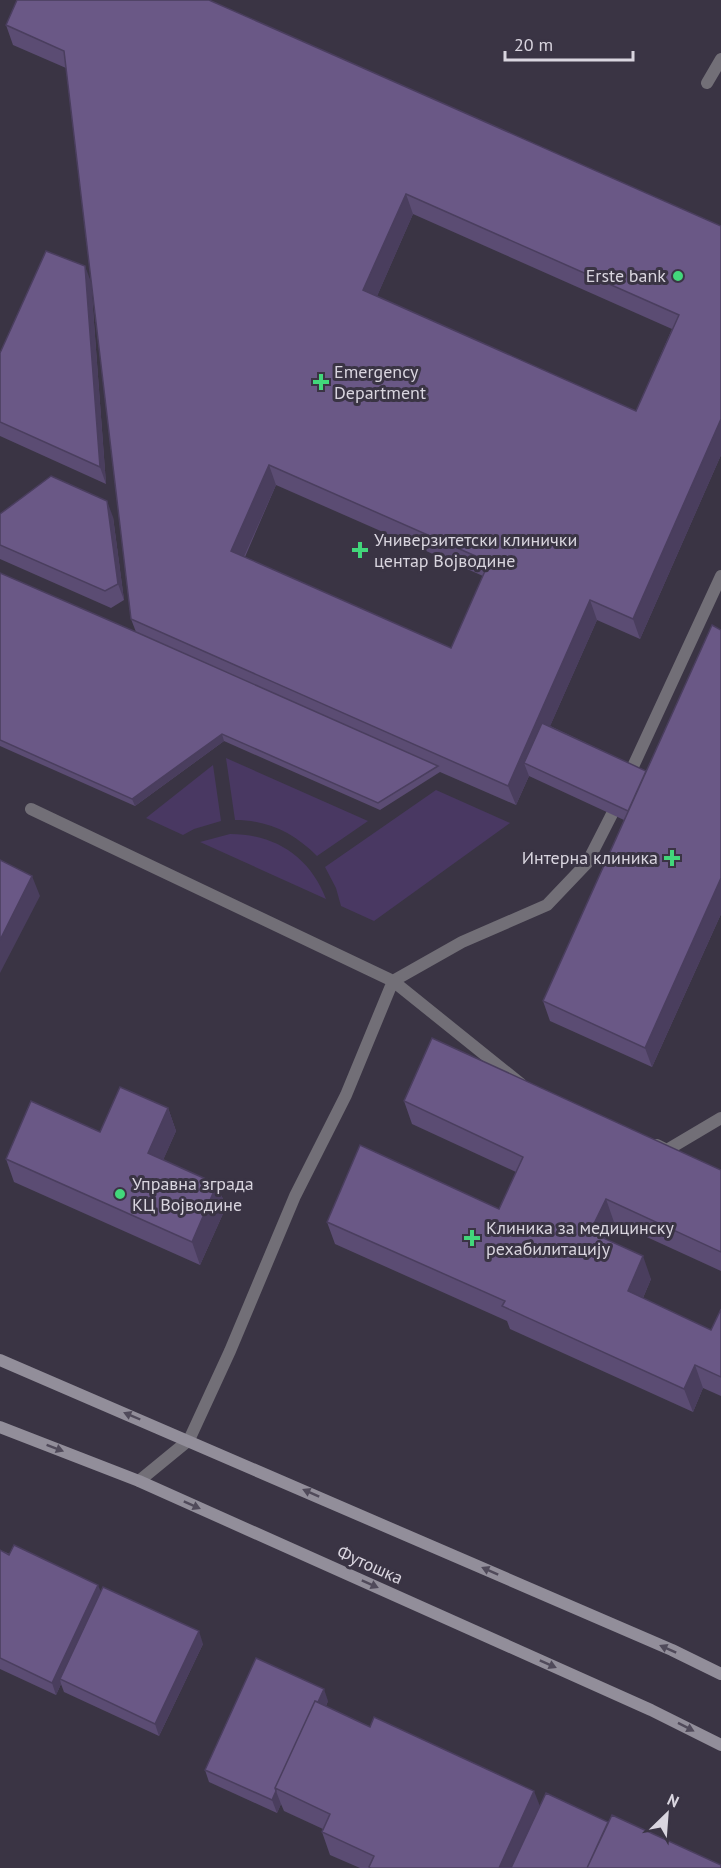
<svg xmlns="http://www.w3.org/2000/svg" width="721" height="1868" viewBox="0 0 721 1868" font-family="'PT Sans',sans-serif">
<rect width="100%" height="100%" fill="#3a3444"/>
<path fill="#493862" d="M226 758 368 821 317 856C294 833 268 820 235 820Z
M213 765 221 821 194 829 183 835 146 818Z
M436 790 510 823 374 921 341 906 336 888 325 867Z
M230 834C275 834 310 857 326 899L200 842Z"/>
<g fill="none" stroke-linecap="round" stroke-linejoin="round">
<path stroke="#726f77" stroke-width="12" d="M707 83 721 59
M630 773 721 576
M31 809 393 981 521 1084
M657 1145 667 1150 721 1118
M139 1481 189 1440 230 1351 295 1196 346 1095 393 981 462 942 547 905 587 863 612 814"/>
<path stroke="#928e9a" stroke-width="12" d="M0 1360 672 1650 721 1674
M0 1427 139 1481 651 1710 721 1745"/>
</g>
<path fill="#5b4c73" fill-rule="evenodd" d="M6 25 721 226V455L640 639 597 620 550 726 646 771 721 630V914L652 1067 550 1021 543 1001 624 820 529 776 516 805 440 772 380 810 224 741 135 806 0 746V573L136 632 131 619 66 68 13 45ZM413 214 672 329 636 411 377 296ZM276 485 483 576 451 648 245 557Z
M91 282 106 484 0 436V353Z
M0 514 113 517 124 600 111 608 0 559Z
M404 1101 721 1170V1271L614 1222 606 1239 651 1279 643 1298 711 1330 721 1309V1396L703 1388 693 1412 510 1329 507 1321 335 1244 327 1222 499 1209 516 1172 412 1124Z
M168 1108 176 1131 163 1160 217 1184 226 1207 200 1265 14 1182 6 1159 100 1132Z
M0 1550 101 1591 203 1644 159 1736 64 1692 61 1684 56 1695 0 1669Z
M328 1701 326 1706 540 1806 608 1822 721 1868H360L330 1855 322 1832 323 1829 284 1811 281 1804 277 1813 209 1782 205 1770Z"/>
<path fill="#4a3e5e" d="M406 194 413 214 371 310 363 290Z
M85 266 91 282 106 484 100 467Z
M721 419V455L640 639 633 619Z
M269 465 276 485 238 570 231 551Z
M107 501 113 517 124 600 118 584Z
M590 600 597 620 532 767 524 763 529 776 516 805 508 786Z
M222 734 224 741 135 806 132 799Z
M32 876 40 896 0 973V940Z
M721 878V914L652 1067 645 1048Z
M168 1108 176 1131 156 1176 148 1153Z
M217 1184 226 1207 200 1265 192 1242Z
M606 1199 614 1222 599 1255 590 1232Z
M643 1256 651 1279 636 1314 628 1291Z
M695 1365 703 1388 693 1412 684 1389Z
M98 1585 103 1597 60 1679 61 1684 56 1695 52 1683Z
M199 1631 203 1644 159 1736 155 1724Z
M324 1689 328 1701 286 1793 277 1789Z
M276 1791 281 1804 277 1813 272 1800Z
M534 1791 543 1814 518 1868H499Z"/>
<path fill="#6a5886" stroke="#4a3e5e" stroke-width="1.5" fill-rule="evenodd" d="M17 0H209L721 226V419L633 619 590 600 508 786 131 619 64 51 6 25ZM406 194 679 315 636 411 363 290ZM269 465 489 562 451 648 231 551Z
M46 251 85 266 100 467 0 422V353Z
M51 476 107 501 118 584 105 591 0 545V514Z
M0 573 136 632 438 766 378 803 222 734 132 799 0 740Z
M712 625 721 630V878L645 1048 543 1001Z
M542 723 646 771 628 811 524 763Z
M0 860 32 876 0 940Z
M432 1038 721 1170V1252L606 1199 590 1232 643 1256 628 1291 711 1330 721 1309V1377L695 1365 684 1389 502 1306 505 1301 327 1222 360 1145 499 1209 523 1157 404 1101Z
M120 1087 168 1108 148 1153 217 1184 192 1242 6 1159 31 1101 100 1132Z
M14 1545 98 1585 52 1683 0 1658V1550L9 1555Z
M103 1587 199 1631 155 1724 60 1679Z
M256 1658 324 1689 318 1702 315 1701 275 1788 276 1791 272 1800 205 1770Z
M315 1701 370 1727 374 1717 534 1791 499 1868H371L369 1867 374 1856 322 1832 330 1814 275 1788Z
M546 1793 608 1822 587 1868H511Z
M612 1815 721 1865V1868H587Z"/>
<defs><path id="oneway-solid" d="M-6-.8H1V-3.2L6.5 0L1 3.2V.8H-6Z" transform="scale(1.5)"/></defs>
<g fill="#504a5a">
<use href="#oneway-solid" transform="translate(132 1416) rotate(-157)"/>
<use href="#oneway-solid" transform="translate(55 1448) rotate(21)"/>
<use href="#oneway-solid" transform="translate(311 1493) rotate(-156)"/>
<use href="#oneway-solid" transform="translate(192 1505) rotate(24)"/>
<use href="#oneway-solid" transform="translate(490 1571) rotate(-156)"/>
<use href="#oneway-solid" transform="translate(370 1584) rotate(24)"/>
<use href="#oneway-solid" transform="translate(668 1649) rotate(-156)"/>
<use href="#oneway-solid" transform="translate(548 1664) rotate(24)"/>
<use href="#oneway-solid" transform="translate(686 1727) rotate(27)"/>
</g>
<g fill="#42d77b" stroke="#3a3444" stroke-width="2">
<circle cx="678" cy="276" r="6"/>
<path d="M318 373h6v6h6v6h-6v6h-6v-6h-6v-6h6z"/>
<path d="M357 541h6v6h6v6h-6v6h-6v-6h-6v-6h6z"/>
<path d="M669 849h6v6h6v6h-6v6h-6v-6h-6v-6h6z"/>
<circle cx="120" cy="1194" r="6"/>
<path d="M469 1229h6v6h6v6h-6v6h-6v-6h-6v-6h6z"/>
</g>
<g text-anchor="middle" stroke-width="6" stroke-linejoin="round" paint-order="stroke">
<g font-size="18" fill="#d9d5df" stroke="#3a3444" text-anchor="start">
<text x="666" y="282" text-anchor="end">Erste bank</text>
<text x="334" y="378">Emergency<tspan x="334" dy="21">Department</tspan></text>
<text x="374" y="546">Универзитетски клинички<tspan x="374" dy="21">центар Војводине</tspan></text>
<text x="658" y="864" text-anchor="end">Интерна клиника</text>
<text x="132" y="1190">Управна зграда<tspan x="132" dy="21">КЦ Војводине</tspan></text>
<text x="486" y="1234">Клиника за медицинску<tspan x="486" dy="21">рехабилитацију</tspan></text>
</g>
<g font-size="18" fill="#d9d5df" stroke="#3a3444">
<text transform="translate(370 1565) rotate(24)" y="6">Футошка</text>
</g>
</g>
<g transform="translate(667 1814) rotate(25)" stroke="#3a3444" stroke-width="4.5" paint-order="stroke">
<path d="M0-4.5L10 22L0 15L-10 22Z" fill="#d9d5df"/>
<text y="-9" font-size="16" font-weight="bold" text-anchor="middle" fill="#d9d5df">N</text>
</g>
<path d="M505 51v9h128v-9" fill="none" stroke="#d9d5df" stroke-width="3"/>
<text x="514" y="51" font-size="18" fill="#d9d5df" stroke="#3a3444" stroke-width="4.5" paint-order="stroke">20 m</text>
</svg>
